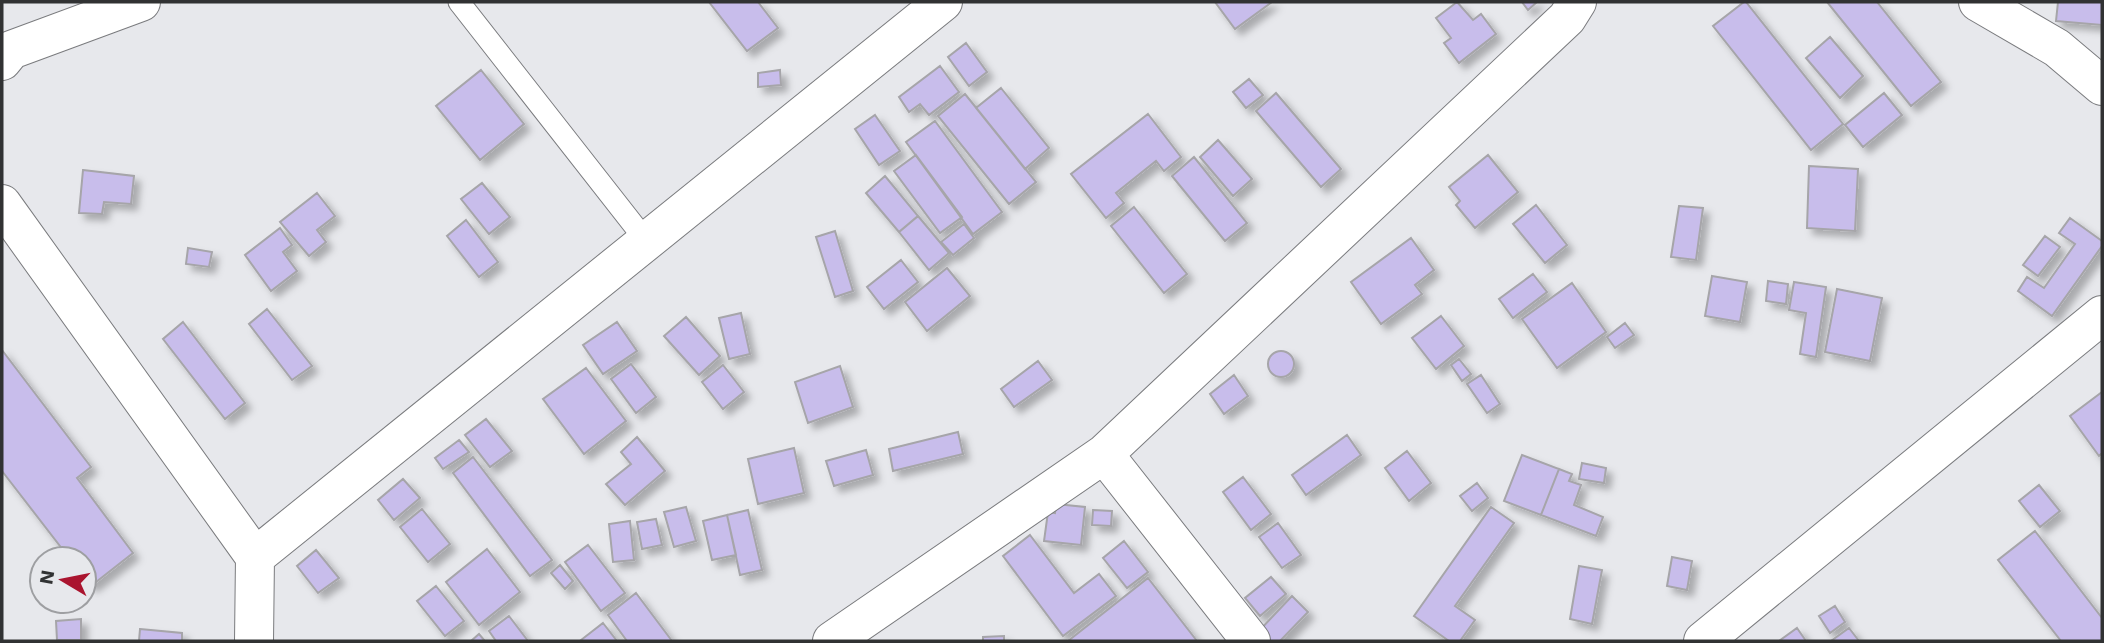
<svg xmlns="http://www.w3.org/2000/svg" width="2104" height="643" viewBox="0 0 2104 643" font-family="'Work Sans',sans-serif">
<defs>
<filter id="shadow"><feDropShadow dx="6" dy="6" stdDeviation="3.5" flood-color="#0004"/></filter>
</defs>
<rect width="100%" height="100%" fill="#e7e8ec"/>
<path fill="#c8bdeb" stroke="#a6a5a9" stroke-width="2" filter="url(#shadow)" d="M709 2H758L778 28 747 51Z
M1215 2H1272L1235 29Z
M1457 2 1473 20 1481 14 1496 34 1459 63 1444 43 1451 38 1436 18Z
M1522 2H1537L1528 10Z
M1744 2H1746L1843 124 1811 150 1713 26Z
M1827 2H1877L1941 82 1911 106Z
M2058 2H2102V25L2056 21Z
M1830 37 1863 76 1840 98 1806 58Z
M966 43 987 72 969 86 948 57Z
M940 66 959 92 929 115 920 104 909 112 899 97Z
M481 70 524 124 480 160 436 106Z
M780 70 781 85 758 87V73Z
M1249 79 1263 95 1246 108 1233 92Z
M1001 88 1049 148 1025 169 976 108Z
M1276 93 1341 169 1321 187 1256 111Z
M1884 93 1902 115 1863 147 1845 125Z
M965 94 1036 182 1009 204 938 116Z
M1148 114 1181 157 1164 171 1156 161 1116 193 1124 203 1106 218 1071 174Z
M875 115 900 151 879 165 855 129Z
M935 121 1002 212 973 234 906 142Z
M1218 140 1252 179 1233 196 1200 157Z
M916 155 962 217 940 233 894 171Z
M1488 155 1518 192 1475 228 1456 205 1460 201 1449 187Z
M1194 157 1247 223 1225 241 1172 176Z
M1809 166 1858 169 1855 231 1807 228Z
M83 170 134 176 131 204 104 202 102 214 79 213Z
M885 176 918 216 899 232 866 193Z
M482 183 510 217 489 234 461 199Z
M317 193 335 216 317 230 326 242 309 256 280 222Z
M1536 205 1567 245 1545 263 1513 224Z
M1679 206 1703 208 1696 260 1671 257Z
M1134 207 1187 274 1164 293 1111 226Z
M918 216 949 253 929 270 899 232Z
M2070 218 2102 241V246L2052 316 2018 291 2027 277 2044 288 2075 244 2059 233Z
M466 220 498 262 479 277 447 236Z
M964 224 974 238 953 255 941 242Z
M280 228 292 245 283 252 297 271 271 291 245 255Z
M835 231 853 291 835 297 816 237Z
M2045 236 2060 247 2038 276 2023 265Z
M1411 238 1434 270 1415 285 1422 294 1381 324 1351 282Z
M188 248 212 252 209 267 186 264Z
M901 260 918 282 884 309 867 287Z
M947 268 970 296 927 331 905 302Z
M1533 274 1547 292 1513 318 1499 299Z
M1712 276 1747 282 1740 322 1705 316Z
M1768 281 1788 284 1786 304 1766 301Z
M1794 282 1826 287 1816 357 1800 354 1806 313 1789 310Z
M1572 283 1606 332 1557 368 1522 319Z
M1837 289 1882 298 1870 361 1825 352Z
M267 309 312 366 292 380 249 324Z
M741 313 750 354 729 359 719 318Z
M1441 316 1464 346 1436 369 1412 338Z
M686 317 720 356 699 375 664 336Z
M183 322 245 403 225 419 163 339Z
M617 322 637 351 603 374 583 345Z
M1625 323 1634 335 1615 348 1607 337Z
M2 350 91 467 77 478 133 553 91 586 84 578V559H70L2 471Z
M1268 364a13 13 0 1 1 26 0a13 13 0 1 1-26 0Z
M1459 359 1471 374 1462 381 1451 365Z
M1038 361 1052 380 1014 407 1001 389Z
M631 364 656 397 636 413 611 379Z
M723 365 744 392 723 409 702 382Z
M840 366 853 407 808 423 795 382Z
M586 368 626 421 584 454 543 399Z
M1234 375 1248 396 1224 414 1210 394Z
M1481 375 1500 404 1487 413 1467 384Z
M2102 392V453L2099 456 2070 416Z
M486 419 512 451 490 467 465 435Z
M958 432 963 454 893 471 889 449Z
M1347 435 1361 455 1306 495 1292 475Z
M637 437 665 471 625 505 606 484 631 464 621 452Z
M459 440 469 452 443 469 435 458Z
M794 448 804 493 758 504 748 459Z
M866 450 873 475 834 486 826 461Z
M1407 451 1431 483 1409 501 1385 468Z
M1522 455 1559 469 1541 515 1504 501Z
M473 457 552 560 530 576 453 473Z
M1582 463 1606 468 1604 483 1579 479Z
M1559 469 1572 474 1569 481 1581 485 1574 505 1603 517 1596 536 1541 515Z
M1243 477 1271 514 1251 530 1223 492Z
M403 479 420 498 394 520 378 500Z
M1477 483 1488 498 1472 511 1460 496Z
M2039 485 2060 511 2040 527 2019 501Z
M1056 504 1085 507 1081 545 1044 541 1048 512 1055 513Z
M686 507 696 541 674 547 664 512Z
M1491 507 1514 523 1455 606 1475 620 1460 641H1449L1414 616Z
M422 509 450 544 428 562 400 527Z
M748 510 762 570 740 575 727 515Z
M1093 510 1112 511 1111 526 1092 525Z
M727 515 736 555 712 560 703 521Z
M656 519 662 545 642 549 637 522Z
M630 521 634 560 613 562 609 524Z
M1278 523 1301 555 1282 568 1259 537Z
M2035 531 2102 618V641H2061L1998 560Z
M1030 535 1074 593 1099 574 1116 596 1063 636 1003 556Z
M1124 541 1148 572 1127 588 1103 558Z
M588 545 625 593 601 611 565 562Z
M487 549 520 592 479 625 446 582Z
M316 550 339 578 318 593 297 566Z
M1672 557 1692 561 1687 590 1667 586Z
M560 565 573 581 565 589 551 573Z
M1579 566 1602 570 1592 624 1570 619Z
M1271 577 1286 594 1260 616 1245 598Z
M1148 578 1197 641H1068Z
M436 586 464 621 445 636 417 601Z
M636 593 672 641H627L608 615Z
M1292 596 1308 612 1280 641H1266L1257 633Z
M1835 606 1845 622 1830 633 1819 616Z
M509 616 528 641H496L489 631Z
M81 619V640H57L56 621Z
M603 623 617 641H582L581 640Z
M1797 628 1806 641H1779Z
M1849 628 1859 641H1831Z
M140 629 182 633V641H139Z
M479 634 485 641H471Z
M1004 636V641H983V637Z"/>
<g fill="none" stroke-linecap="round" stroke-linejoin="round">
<g stroke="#7a7b7e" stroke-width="23">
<path id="service" d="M459 2 647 242"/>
</g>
<g stroke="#7a7b7e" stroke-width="40">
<path id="minor" d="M1978 2 2057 48 2102 86
M2 61 11 50 141 2
M2 204 255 557
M1104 454 1251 641
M254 641 255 557 943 2
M832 641 1104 454 1567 18 1577 2
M1703 641 2102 315"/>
</g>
<use href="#service" stroke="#fff" stroke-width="21"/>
<use href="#minor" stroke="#fff" stroke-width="38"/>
</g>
<rect width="2104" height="643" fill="none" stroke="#313233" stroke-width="7"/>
<g transform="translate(63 580) rotate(280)"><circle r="33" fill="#e7e8ec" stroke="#9e9fa2" stroke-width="2"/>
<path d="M0-5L12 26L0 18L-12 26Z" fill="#aa142f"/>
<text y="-10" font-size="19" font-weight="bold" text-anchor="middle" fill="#313233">N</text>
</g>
</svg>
